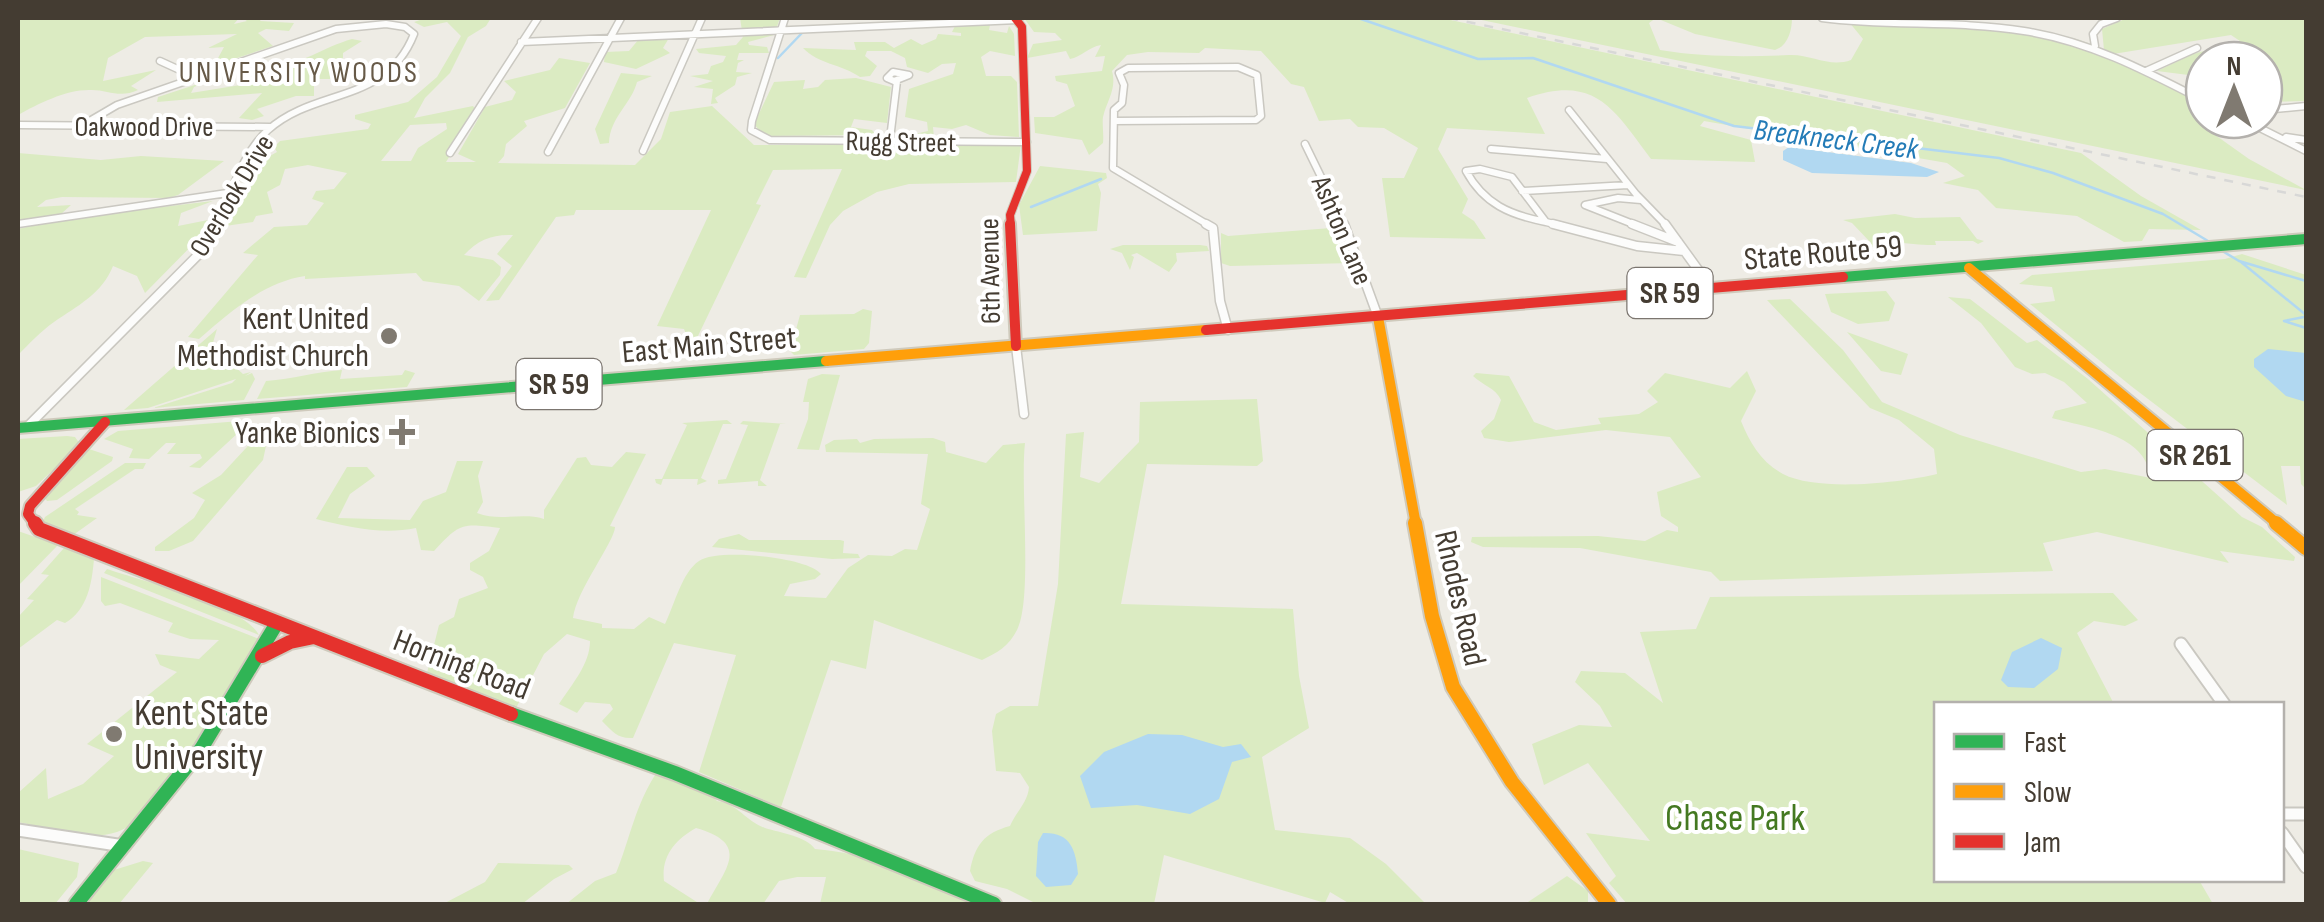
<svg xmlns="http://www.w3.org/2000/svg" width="2324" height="922" viewBox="0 0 2324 922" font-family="'Sofia Sans Condensed',sans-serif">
<rect width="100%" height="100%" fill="#eeece5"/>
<path fill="#dbebc2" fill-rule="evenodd" d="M18 18H239L234 24 247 21 242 18H262L260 21 294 23 289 31 266 29 258 33 273 46 225 62 217 60 224 47 208 48 237 34 145 37 108 58 103 81 156 70 131 86 138 90C119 99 107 89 89 90 65 90 38 104 18 115Z
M426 18H491L486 26 468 37 450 73 425 98 414 118 473 106 477 112 446 162H476L458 154 485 107 512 100 516 92 504 81 550 70 559 58 590 63 565 108 524 121 527 126 506 144 504 156 498 163 635 165 661 139 670 112 712 106 754 145 1021 144 1016 182 909 184 877 192 843 211 830 225 806 278 794 277 842 169 773 170 756 204 761 205 697 338 688 339 684 329 657 326 711 210H576L574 215 556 217 499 300 486 301 512 266 497 254 513 235C492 234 478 240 464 255L493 260 501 267 500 275 479 301 459 286 423 281 416 273 305 279V276C264 282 230 312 199 339L188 337 258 255 243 253 274 227 307 225 324 203 312 199 316 191 334 189 347 173 308 165 285 169 280 185 267 192 273 213 256 216 253 222 225 226 253 181 259 162 277 152 274 147 280 141 368 129 371 124 355 119V115L408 102 437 77 461 36 447 22 424 27 414 22ZM446 123 447 129 418 148 411 161H381L410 125Z
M740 18H780L774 35 748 42 749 45 767 47 769 53H739L737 60H744L738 63 736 72 752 73 737 77 735 85 715 98 718 103 711 104 713 89 694 87 713 81 690 76 708 74 711 66 723 62 726 56 699 53 696 49 736 45 743 37Z
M1024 18H1441L2081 153 2141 196 2201 230 2149 229 2142 241 2124 242 2077 216 1996 208 1978 190 1943 183 1965 176 1947 163 1704 121 1700 126 1751 140 1755 162 1651 159C1614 110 1596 74 1527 98L1545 134 1447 128 1438 149 1468 199 1462 213 1474 221 1486 239 1390 237 1382 178H1404L1418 148 1384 128 1358 127 1350 119 1319 121 1304 87 1291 84 1261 51 1205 48 1199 53 1148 52 1127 55 1112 71C1117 89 1107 100 1103 117 1102 124 1104 135 1103 143L1089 155 1082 140 1035 133 1034 117H1054L1075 106 1067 84 1056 81 1055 76 1102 71 1105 56 1095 57 1101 45C1089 47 1081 57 1070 59L1066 51 1027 58 1033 44 1062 40 1055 33 1034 32Z
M1472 18H1792C1792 30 1788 46 1775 50L1695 34 1656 18 1649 23 1660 50C1703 57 1745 57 1789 55 1812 54 1829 68 1851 60L1863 39 1849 22C1932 36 2026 12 2104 50L2102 29 2127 18H2306V101L2264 102V60H2204V77L2157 71 2193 54 2240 41 2231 35 2113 54 2204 101V120H2218L2208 123 2211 132 2249 159 2306 190Z
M990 25 989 30 1007 33 1009 26 1014 34 1015 56 990 51 981 57 986 76H1011L1017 82 1019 137 990 135 966 125 952 129 933 127 934 138 902 137 928 131 927 122 905 117 909 89 953 74 956 63 942 64 928 73 907 67 905 58 891 51H867L865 56 877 66 870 76 860 77C841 64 818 64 803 48L856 50 854 42H885L894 48 911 39 922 45 936 39 938 34 961 36V33L952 32 955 26Z
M669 38 663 48 670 53 636 69 604 62 605 52 629 51 639 39Z
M352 39 362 41 343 53V62L329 68 334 74 330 79H314V96H296L257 109 264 116 252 120 239 118 262 93 157 102 158 97 210 80 194 87 191 93 266 81 272 69C301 64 324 47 352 39Z
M621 73 652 76 637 82C632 103 610 117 609 143L600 144 595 129Z
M856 78 891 87 887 123 854 119 851 127 872 130 876 135 764 136 754 124 774 82 805 80 803 89 818 87 825 80Z
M18 153 101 160 141 156 224 161 178 195 169 198 62 197 46 200 37 207 71 205 61 214 18 221Z
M1040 166 1106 173 1107 178 1098 184 1101 193 1097 231 1023 235 1019 205Z
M213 201 181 213 178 226 208 220 210 227 145 293 137 276 113 266C102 294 77 306 54 322 41 331 29 344 18 355V229L68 218Z
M1895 214 1915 218 1960 217 1977 239 1984 241 1978 244 1973 241H1935L1936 245C1916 246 1881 237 1870 249L1866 246 1871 243 1852 223 1843 220Z
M1337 224 1342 232 1336 234 1346 258 1354 260 1352 263 1230 266 1221 263V233L1228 236 1331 228V225Z
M1123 245H1200L1207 246 1209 251 1176 253 1177 261 1169 272 1137 253 1131 255 1134 257 1130 270 1122 253 1110 249Z
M2242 254 2306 275V489L2301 484 2300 466H2281L2287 505 2131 386 2030 304 2055 301 2052 287 2019 284 2032 275 2225 259Z
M1886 291 1895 303 1889 321 1858 324 1831 312 1825 294Z
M1948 297 1970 299 2027 343 2037 340 2088 379 2242 517 2262 527 2295 557 2294 561 2220 551 2229 563 2097 532 2043 543 2053 571 1720 581 1711 572 1580 548 1483 547 1471 542 1472 537 1598 536 1645 541 1667 530 1678 532V527L1661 516 1657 492 1701 477 1670 437 1606 430 1509 442 1484 438 1481 431 1494 419 1501 400C1496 388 1482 385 1473 376L1476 373 1509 376 1534 422 1556 430 1601 424 1598 418 1639 414 1658 402 1647 391 1665 373 1730 388 1747 371 1756 391 1741 421C1750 443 1761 462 1783 474 1818 492 1899 483 1937 474L1934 449 1899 420 1870 408 1767 300 1790 299 1843 350 1882 402 1960 435 2081 472 2105 469 2151 478C2145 433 2088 428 2052 418L2055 411 2087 403 2064 382 2045 373 2032 374 2015 367 1981 323Z
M863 309 872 311 869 343 864 349 794 355 790 351 800 315 854 314Z
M217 329 212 346 243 374 251 372 245 376 252 373 255 379 244 400 153 408 232 383 236 379 148 408 124 410Z
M1847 332 1908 354 1901 375 1881 371Z
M342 370 340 379 402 375 405 370 415 373 407 387 257 399 266 381C293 379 315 372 342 370Z
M822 374 840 375 821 443 819 450 797 449 808 419 809 402H803L808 379Z
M1257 399 1263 461 1257 466 1147 464 1121 604 1293 609 1299 676 1309 728 1262 757 1275 830 1350 838 1386 864 1426 904H1350L1330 892 1325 903 1164 855 1154 904H1037L1007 889 975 881 970 871C975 845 984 833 1010 826 1016 812 1028 802 1029 787L1020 773 996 771 992 731 996 714 1010 706H1038L1058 584 1066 434 1084 432 1080 477 1099 483 1139 442 1140 402Z
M252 420 200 468 189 467 202 458 200 454H167L176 443H166L149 459 129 458 133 449 104 439 118 431Z
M727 420 732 424H723L701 478 707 481 697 485 698 479H663L661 485 656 483 655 479H662L687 425 682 423Z
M743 421 786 424H780L760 480 767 486H758V481L718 484V480L726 479 748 425 740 424Z
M269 432 263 460 193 541 169 551H155V547L194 518 205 500 192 493 221 475 259 434Z
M67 436 75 437 80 444 36 486 18 492V439Z
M933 438 945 442 946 452 986 463 1003 445 1025 443C1020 486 1033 600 1017 630 1009 646 997 653 982 660L874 620 866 669 831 660 781 807 699 772 736 655 674 643 633 738C618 739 613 732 602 721L613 709 610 704 585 702 577 713 559 704C572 684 590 664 590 641L567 634 544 654 516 708 427 673 439 625 454 617 459 599 488 588 483 577 470 570V563L489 551 500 528C461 523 460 523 434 551L421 550 416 528C382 535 349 527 316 519L347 467H367L375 476 350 494 338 518 410 520 423 501 446 492 457 461H483L478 476 483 502 477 513C500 522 522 512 544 519V510L577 458 586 457 591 465 612 467 626 452 646 454 610 526 615 527C615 541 576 591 573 618L602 624V628L634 629 649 617 665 624C674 606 682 572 699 561 717 548 808 557 821 574L815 579 790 584 784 596 826 598 848 568 868 555 892 556 905 549 917 550 930 509 921 504 928 454 826 452 825 445 834 440 857 439 860 443 874 439Z
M89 449 113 457 112 461 57 500 47 501 44 497Z
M125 463H146L143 469H135L75 509 79 512 77 515 97 518 69 538 49 529 43 521 45 517Z
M18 531 58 545 18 586Z
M739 534 749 540H840L844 541 843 553 858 554 860 558 832 559 712 547 719 539Z
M64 548 94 559C92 582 88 610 65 623L57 620 18 649V617L34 600 27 599 49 575 41 574Z
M107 569C141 581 244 605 259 635L104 573Z
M101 577 259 639C236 681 160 818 117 832 87 842 48 828 18 822V793L46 768 48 799 83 784 114 756 87 744 177 672 160 665 155 654 199 659 219 640 190 639 168 632 173 623 120 603 105 606 101 601Z
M2113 593 2138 620 2125 626 2094 621 2077 633 2114 704H1936V880H2199L2213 904H1627L1609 883 1616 876 1586 833 1650 841 1588 763 1544 785 1532 744 1579 725 1612 727 1600 706 1575 682 1581 671 1625 673 1663 703 1640 632 1696 629 1710 597Z
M657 772 707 790 717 801C738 804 747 822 765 828 781 833 806 836 815 849 867 853 910 873 958 893L966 900 963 904H820L826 877H797L779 881 763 904H707C725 869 752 844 696 828 675 840 661 856 664 881L700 904H566L595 881 616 873C630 839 635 805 657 772Z
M18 849 79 863 77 877 55 904H18Z
M143 861 153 863 119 904H84L114 870Z
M498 863 569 865 573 869 554 879 522 904H443L485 882Z
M1567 876 1588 891V904H1525Z"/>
<path fill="#b1d8f1" d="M1789 147 1911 163 1939 172 1927 177 1812 173 1783 160V151Z
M2268 349 2306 353V402L2286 396 2254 367V359Z
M2041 638 2062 648 2058 669 2034 688 2008 687 2001 680 2012 652Z
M1148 734 1182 735 1223 747 1241 744 1251 757 1232 762 1219 799 1190 814 1137 805 1091 808 1080 776 1104 752Z
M1043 833C1070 832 1076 849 1078 874L1071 885 1046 887 1036 876 1038 842Z"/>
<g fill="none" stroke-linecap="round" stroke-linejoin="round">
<path stroke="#b1d8f1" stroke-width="2.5" d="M1358 18 1478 59 1533 58 1734 126 1999 158 2053 173 2163 214 2213 244
M778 58 802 33
M1031 207 1101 179
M2219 249 2239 261 2306 281
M2241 262 2306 315
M2304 317 2284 321 2306 328"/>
<g stroke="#cac8c1" stroke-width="9">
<path id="street-far2" d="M785 18 752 121 751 130 770 140 1027 142
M1822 18C1889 27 1957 20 2024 31 2089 41 2146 71 2204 101
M521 42 1019 20
M2095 46 2093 34 2101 24 2117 18
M160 61 195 77
M2146 71 2197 48
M893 72 909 75 894 81 887 78Z
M1569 110 1636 194 1667 226
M2264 110 2306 106
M2244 120 2306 151
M1114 121 1256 120 1261 116 1257 75 1238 67 1128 68 1119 73 1124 85 1122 103 1114 110 1113 168 1210 226
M18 125 270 127
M81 126 117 105 336 29 386 24 405 27 414 34C386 105 316 87 268 130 242 153 231 195 216 226
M2286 137 2306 140
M890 139 897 81
M1305 144 1345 226
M1491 149 1607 159
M643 151 702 18
M548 152 621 18
M450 153 538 18
M1480 169 1512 177 1546 222C1510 215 1484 204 1466 171Z
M1522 191 1628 185
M1546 222 1562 226
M18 224 234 192
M1638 226 1585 205 1618 198 1641 200"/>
</g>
<g stroke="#cac8c1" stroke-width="11">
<path id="street-far1" d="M1206 224 1213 228 1220 301 1228 330
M1344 224 1378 317
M1553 224 1637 246 1684 251
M1632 224 1678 242
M1665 224 1712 289
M1016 346 1024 414
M27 427 200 253 217 224"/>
</g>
<g stroke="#cac8c1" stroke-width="15">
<path id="street" d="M2181 644 2224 704
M2282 814H2306
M18 830 124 846
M2282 833 2306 867"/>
</g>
<g stroke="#cfcabc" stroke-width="14">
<path id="fast-far1" d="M1843 277 2306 239
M18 428 826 361"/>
</g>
<g stroke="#cfcabc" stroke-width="18">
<path id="fast" d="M511 714 675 773 994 904
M76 904 201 749 277 623"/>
</g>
<g stroke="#cfcabc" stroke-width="14">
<path id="slow-far1" d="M1969 268 2279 525
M1378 317 1416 525
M826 361 1206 330"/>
</g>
<g stroke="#cfcabc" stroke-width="18">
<path id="slow" d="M1415 523 1432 616 1453 687 1512 782 1609 904
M2276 523 2306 548"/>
</g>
<g stroke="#cfcabc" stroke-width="10">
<path id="jam-far2" d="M1011 226 1010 215 1027 171 1022 27 1015 18"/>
</g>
<g stroke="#cfcabc" stroke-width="14">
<path id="jam-far1" d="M1010 224 1016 346
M1206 330 1843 277
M36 525 28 514 30 506 105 422"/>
</g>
<g stroke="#cfcabc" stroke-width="18">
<path id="jam" d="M35 523 39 529 511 714
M262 656 290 642 314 637"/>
</g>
<use href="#street-far2" stroke="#fcfcfb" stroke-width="6"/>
<use href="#street-far1" stroke="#fcfcfb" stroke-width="8"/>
<use href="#street" stroke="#fcfcfb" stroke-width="11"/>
<use href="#fast-far1" stroke="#30b455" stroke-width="10"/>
<use href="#fast" stroke="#30b455" stroke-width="14"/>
<use href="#slow-far1" stroke="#ff9f0a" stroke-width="10"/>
<use href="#slow" stroke="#ff9f0a" stroke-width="14"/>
<use href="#jam-far2" stroke="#e5322d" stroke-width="8"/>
<use href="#jam-far1" stroke="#e5322d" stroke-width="10"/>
<use href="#jam" stroke="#e5322d" stroke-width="14"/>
<path stroke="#d8d8d7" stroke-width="2.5" stroke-dasharray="9 9" stroke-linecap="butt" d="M1449 18 2306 197"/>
</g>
<g fill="#807a71" stroke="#fff" stroke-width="4">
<circle cx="389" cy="336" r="10"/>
<path d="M397 417h10v10h10v10h-10v10h-10v-10h-10v-10h10z"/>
<circle cx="114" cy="734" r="10"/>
</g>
<g text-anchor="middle" stroke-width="8" stroke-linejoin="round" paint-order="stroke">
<g font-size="28" fill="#443c32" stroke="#fff">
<text x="144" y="136">Oakwood Drive</text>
<text transform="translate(901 141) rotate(1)" y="10">Rugg Street</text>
<text transform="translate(231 195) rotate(-59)" y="10">Overlook Drive</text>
<text transform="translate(1343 230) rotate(67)" y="10">Ashton Lane</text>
<text transform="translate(989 271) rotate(-91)" y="10">6th Avenue</text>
</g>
<g font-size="30" letter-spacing="2.5" fill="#675a48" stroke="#fff">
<text x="299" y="82">UNIVERSITY WOODS</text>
</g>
<g font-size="30" font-style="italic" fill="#237bb7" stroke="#fff">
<text transform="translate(1836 139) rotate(7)" y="10">Breakneck Creek</text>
</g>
<g fill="#fff" stroke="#7c7670" stroke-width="2.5">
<rect x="1627.5" y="268" width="85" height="50" rx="8"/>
<rect x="516.5" y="359" width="85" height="50" rx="8"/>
<rect x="2147.5" y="430" width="95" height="50" rx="8"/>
</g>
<g font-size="30" font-weight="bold" fill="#443c32">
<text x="1670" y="303">SR 59</text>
<text x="559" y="394">SR 59</text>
<text x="2195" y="465">SR 261</text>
</g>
<g font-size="32" fill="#443c32" stroke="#fff">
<text transform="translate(1823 252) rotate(-5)" y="11">State Route 59</text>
<text transform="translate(709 344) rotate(-5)" y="11">East Main Street</text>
<text transform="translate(1461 598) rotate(77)" y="11">Rhodes Road</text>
<text transform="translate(462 664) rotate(21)" y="11">Horning Road</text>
</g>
<g font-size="32" fill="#443c32" stroke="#fff" text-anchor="end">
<text x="369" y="329">Kent United<tspan x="369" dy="37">Methodist Church</tspan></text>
<text x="380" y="443">Yanke Bionics</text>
</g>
<g font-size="38" fill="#443c32" stroke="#fff" text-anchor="start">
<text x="134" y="725">Kent State<tspan x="134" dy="44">University</tspan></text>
</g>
<g font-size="38" fill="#447921" stroke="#fff">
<text x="1735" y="830">Chase Park</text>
</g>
</g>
<rect width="2324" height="922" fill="none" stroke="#443c32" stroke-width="40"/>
<rect x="1934" y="702" width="350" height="180" fill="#ffffff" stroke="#b4b1ad" stroke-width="2.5"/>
<rect x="1954" y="734" width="50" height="15" fill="#30b455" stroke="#b4b1ad" stroke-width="2.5"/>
<text x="2024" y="752" font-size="30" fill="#443c32">Fast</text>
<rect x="1954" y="784" width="50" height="15" fill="#ff9f0a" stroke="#b4b1ad" stroke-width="2.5"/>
<text x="2024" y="802" font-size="30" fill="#443c32">Slow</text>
<rect x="1954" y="834" width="50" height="15" fill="#e5322d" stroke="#b4b1ad" stroke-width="2.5"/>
<text x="2024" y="852" font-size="30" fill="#443c32">Jam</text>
<g transform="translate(2234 90)"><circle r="48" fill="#ffffff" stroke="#b4b1ad" stroke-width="2.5"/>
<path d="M0-8L18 38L0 25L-18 38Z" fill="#807a71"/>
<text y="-15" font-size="28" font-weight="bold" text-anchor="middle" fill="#443c32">N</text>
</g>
</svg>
